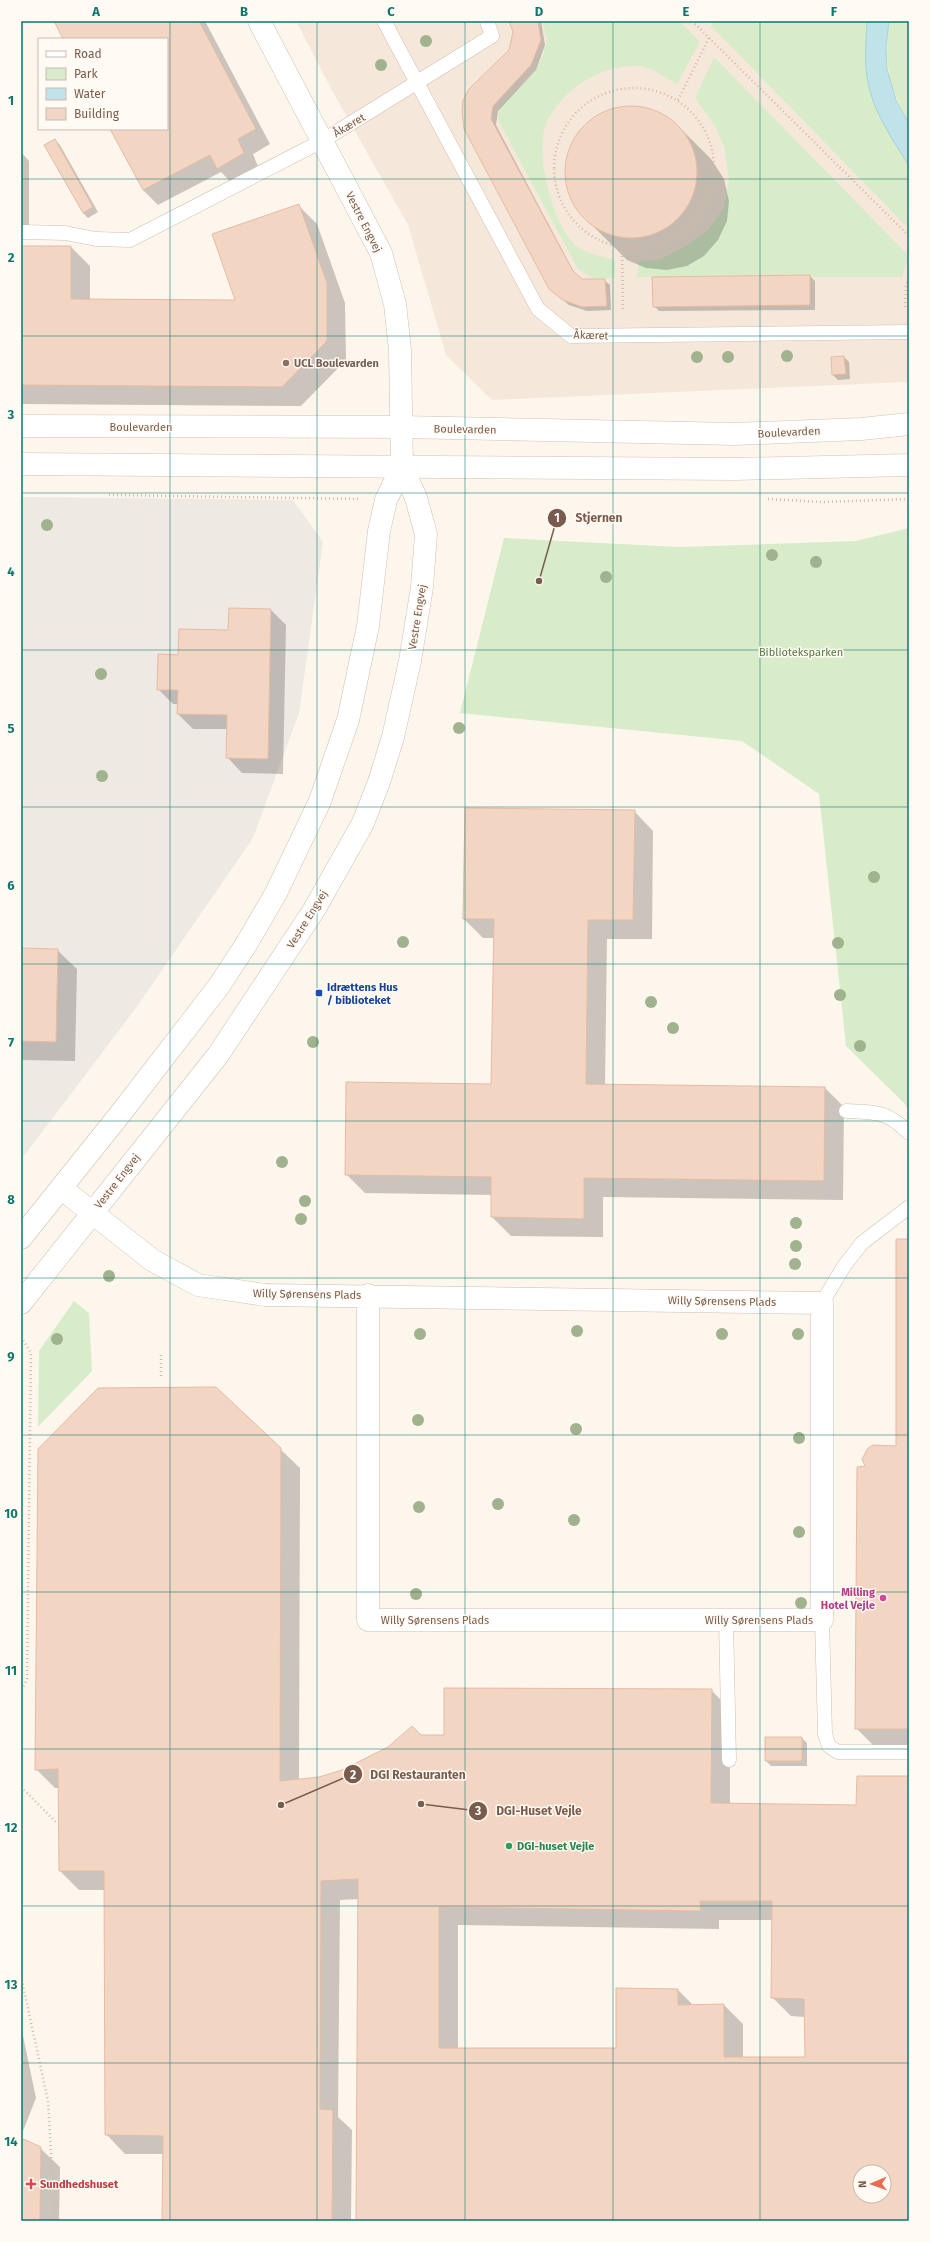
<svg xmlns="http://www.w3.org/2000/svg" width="930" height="2242" viewBox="0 0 930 2242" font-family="'Fira Sans',sans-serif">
<rect width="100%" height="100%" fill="#fdf6ec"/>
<path fill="#f5e8da" d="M296 21H867L866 49 868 83 889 134 909 166V382L492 400 446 355 408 225 335 96Z"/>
<path fill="#efe9e4" d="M21 497 293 500 323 542 299 713 253 838 136 1008 21 1160Z"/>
<path fill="#d8ecc9" d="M542 21H679L700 42 677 84C665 77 653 68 639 66 602 64 566 87 548 119 533 148 551 219 573 243 583 253 602 257 615 260V278L594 279 578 269 498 120 499 108 535 72 543 55 547 39Z
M715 21H867C865 66 867 93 889 133 894 144 904 154 908 165 912 174 909 216 909 229L711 26Z
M889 21H909V124C888 83 884 66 889 21Z
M714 57 909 256 902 277H637L639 262 661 259 684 247 706 232 724 208 729 180 724 146 715 126 695 98Z
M909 528V1111L904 1103 846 1046 819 794 742 741 460 713 504 538 680 547 856 541Z
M74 1301 89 1313 92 1371 38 1427 39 1351Z"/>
<path fill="#bfe3e8" stroke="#a5d3da" d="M867 21H889L886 47 887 69 896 100 909 124V166C893 140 874 113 868 83 864 63 866 41 867 21Z"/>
<path fill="#0003" fill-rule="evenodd" d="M55 21H205L270 144 253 154 259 169 232 183 221 172 158 205 143 190 112 129H167V39H64Z
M510 21H541L545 45 536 70 498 111 496 125 576 276 582 280H604L610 285 611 310 587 311 569 305 550 289 465 129 510 50 514 32Z
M639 106 661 113 679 127 711 159 724 179 729 201 727 221 718 240 704 256 687 266 667 270 646 268 627 260 580 213 570 195 565 175 568 153 578 132 595 117 616 108Z
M55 140 60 145 98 212 88 218 83 213Z
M21 152 29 161V228H21Z
M298 205 317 224 345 303 346 360 301 406 21 404V247H71L90 266V300L236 302Z
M810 276 815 281V310L659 311 654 306Z
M844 357 849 362 850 379 838 380 833 375Z
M271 610 286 625 283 774 242 773 227 757V729H193L178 714V704H173L158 689 179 656Z
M634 811 653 831 652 939H607L605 1085 825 1088 844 1107 843 1200 603 1197V1237L511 1236 492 1217V1195L365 1193 346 1174 492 1085 495 938H483L464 919Z
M21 949 57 950 77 969 75 1061 21 1060Z
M909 1240V1748L875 1747 856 1728 866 1467 897 1447Z
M280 1449 300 1468 299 1780 319 1778 343 1771 420 1736H445L711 1690 730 1709V1805L857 1806 909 1777V2221H357L359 1899 340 1900 338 2117 352 2130 351 2221H163L164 2154H125L106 2134 105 1890H79L60 1871 59 1788H55L36 1769ZM719 1920H773L772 1997 791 2016 805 2017 806 2058H743V2024L724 2005 694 2006 678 1990 617 1989V2049H458V1925L719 1929ZM860 2172H884V2196H860Z
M766 1738H802L807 1743V1766H771L766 1761Z
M21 2026 36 2098 21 2136Z
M21 2139 40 2148 60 2167 59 2221H21Z"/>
<path fill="#f3d5c3" stroke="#e6bba3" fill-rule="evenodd" d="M54 21H199L256 129 238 139 244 153 217 169 210 155 143 190 110 129H167V39H63Z
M509 21H538L541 40 531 65 493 106 491 119 573 271 582 279H605L607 306 582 307 563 300 549 289 464 129 462 112 463 100 469 89 509 50 513 32Z
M565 172a66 66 0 1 1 132 0a66 66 0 1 1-132 0Z
M55 139 93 207 83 213 44 145Z
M299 204 327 283V341L282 387 21 385V246H71V299L235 300 212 234Z
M810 275V305L653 307 652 277Z
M844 356 846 374 832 375 831 357Z
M229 608 271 609 268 759 226 758 227 715 177 714 178 690H157L158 654 178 655 179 629 228 630Z
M465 808 635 810 633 920H588L586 1084 825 1087 824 1181 584 1178V1219L491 1217V1177L345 1175 346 1082 491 1084 494 919H463Z
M21 948 58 949 56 1042 21 1041Z
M896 1239H909V1729H855L857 1467 865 1466 862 1459 868 1448 873 1445 896 1446Z
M216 1387 281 1448 280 1781 319 1777 342 1770 388 1747 412 1726 421 1735H444V1688L712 1689 711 1803 856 1805 857 1776H909V2221H356L358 1879 321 1881 320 2109 333 2110 332 2221H162L163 2136 105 2135 104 1871H59L58 1769 35 1770 38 1449 98 1388ZM700 1901H772L771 1998 804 1999 805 2057H724V2004L678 2005V1989L616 1988V2048H439V1907L701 1911ZM860 2172H884V2196H860Z
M765 1737H802V1761H765Z
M21 2138 41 2147 40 2221H21Z"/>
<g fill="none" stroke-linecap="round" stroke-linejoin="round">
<g stroke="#d1beb0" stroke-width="15">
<path id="service" d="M384 21 538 309 571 336 909 332
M21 232 65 233 96 239 130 240 322 141 492 36 487 21
M846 1111C876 1112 887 1111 909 1133
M822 1303 844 1266 862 1243 909 1207
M726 1620 729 1760
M822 1620 825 1734 829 1746 838 1752H909"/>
</g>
<g stroke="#d1beb0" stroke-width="23">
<path id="minor" d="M61 1188 152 1260 198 1285 265 1295 822 1303V1620H368V1295"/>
</g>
<g stroke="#d1beb0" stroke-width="23">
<path id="tertiary" d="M21 1238 117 1118 219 986 247 943 276 893 320 801 348 720 368 626 379 531 386 500 402 467
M21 1303 218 1055 314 910 363 823 379 782 393 737 410 661 422 587 426 534 416 498 402 467 400 350 395 304 381 253 259 21"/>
</g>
<g stroke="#d6c0b0" stroke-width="23">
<path id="secondary" d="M21 426 402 427 735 434 861 429 909 424
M21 464 735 469 909 465"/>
</g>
<path stroke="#d9b8a5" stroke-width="2.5" stroke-dasharray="1 3" stroke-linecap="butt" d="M692 21 909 236
M554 168a80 80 0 1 1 160 0a80 80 0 1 1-160 0Z
M678 100 709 38
M622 248 623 312
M905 307 906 286 909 278
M109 495 358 499
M768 499 823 502 909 499
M21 1337 31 1353 27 1679 21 1691
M161 1355V1378
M21 1787 57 1823
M21 1976 48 2101 55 2221"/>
<use href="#service" stroke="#fff" stroke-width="14"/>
<use href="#minor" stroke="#fff" stroke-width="22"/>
<use href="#tertiary" stroke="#fff" stroke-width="22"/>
<use href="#secondary" stroke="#fff" stroke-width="22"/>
</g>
<g fill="#a0b28e">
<circle cx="426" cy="41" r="6"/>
<circle cx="381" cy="65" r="6"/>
<circle cx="787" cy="356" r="6"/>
<circle cx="697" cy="357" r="6"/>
<circle cx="728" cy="357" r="6"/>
<circle cx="47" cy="525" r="6"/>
<circle cx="772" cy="555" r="6"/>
<circle cx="816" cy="562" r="6"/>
<circle cx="606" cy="577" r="6"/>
<circle cx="101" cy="674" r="6"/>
<circle cx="459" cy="728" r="6"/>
<circle cx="102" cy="776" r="6"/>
<circle cx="874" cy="877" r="6"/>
<circle cx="403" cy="942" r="6"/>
<circle cx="838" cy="943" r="6"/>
<circle cx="840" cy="995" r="6"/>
<circle cx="651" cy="1002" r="6"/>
<circle cx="673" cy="1028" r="6"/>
<circle cx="313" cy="1042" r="6"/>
<circle cx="860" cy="1046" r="6"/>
<circle cx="282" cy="1162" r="6"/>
<circle cx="305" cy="1201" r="6"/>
<circle cx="301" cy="1219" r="6"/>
<circle cx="796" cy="1223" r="6"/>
<circle cx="796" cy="1246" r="6"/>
<circle cx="795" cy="1264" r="6"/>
<circle cx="109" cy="1276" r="6"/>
<circle cx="577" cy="1331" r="6"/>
<circle cx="420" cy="1334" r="6"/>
<circle cx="722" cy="1334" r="6"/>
<circle cx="798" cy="1334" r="6"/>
<circle cx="57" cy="1339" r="6"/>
<circle cx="418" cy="1420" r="6"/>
<circle cx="576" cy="1429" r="6"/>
<circle cx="799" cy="1438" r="6"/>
<circle cx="498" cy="1504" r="6"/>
<circle cx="419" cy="1507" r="6"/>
<circle cx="574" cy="1520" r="6"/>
<circle cx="799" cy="1532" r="6"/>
<circle cx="416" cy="1594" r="6"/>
<circle cx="801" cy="1603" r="6"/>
</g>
<path fill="none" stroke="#0f766e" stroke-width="1" stroke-opacity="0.55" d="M170 21V2221M317 21V2221M465 21V2221M613 21V2221M760 21V2221M21 179H909M21 336H909M21 493H909M21 650H909M21 807H909M21 964H909M21 1121H909M21 1278H909M21 1435H909M21 1592H909M21 1749H909M21 1906H909M21 2063H909"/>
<circle fill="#8d6e63" stroke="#fffaf3" stroke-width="1.5" cx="286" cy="363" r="4"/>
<rect fill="#1a4fb4" stroke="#fffaf3" stroke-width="1.5" x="315" y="989" width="8" height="8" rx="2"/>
<circle fill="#d1479c" stroke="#fffaf3" stroke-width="1.5" cx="883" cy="1598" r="4"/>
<circle fill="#2e9e5b" stroke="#fffaf3" stroke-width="1.5" cx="509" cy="1846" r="4"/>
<path fill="#e0444e" stroke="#fffaf3" stroke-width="1.5" d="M29 2178h4v4h4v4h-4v4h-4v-4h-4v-4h4z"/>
<g text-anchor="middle" stroke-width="3" stroke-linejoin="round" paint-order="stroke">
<g font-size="11" fill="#7a5c4d" stroke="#fffaf3">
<text transform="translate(349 125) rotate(-31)" y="4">Åkæret</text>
<text transform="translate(364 222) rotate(63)" y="4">Vestre Engvej</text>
<text transform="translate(591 335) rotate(2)" y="4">Åkæret</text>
<text x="141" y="431">Boulevarden</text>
<text transform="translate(465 429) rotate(1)" y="4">Boulevarden</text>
<text transform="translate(789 432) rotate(-3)" y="4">Boulevarden</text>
<text transform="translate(417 617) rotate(-81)" y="4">Vestre Engvej</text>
<text transform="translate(307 919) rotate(-58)" y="4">Vestre Engvej</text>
<text transform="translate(117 1181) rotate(-52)" y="4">Vestre Engvej</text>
<text transform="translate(307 1294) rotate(1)" y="4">Willy Sørensens Plads</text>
<text transform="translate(722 1301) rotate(1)" y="4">Willy Sørensens Plads</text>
<text x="435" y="1624">Willy Sørensens Plads</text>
<text x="759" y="1624">Willy Sørensens Plads</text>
</g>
<g font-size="11" font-weight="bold" fill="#785e54" stroke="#fffaf3" text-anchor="start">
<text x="294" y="367">UCL Boulevarden</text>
</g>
<g font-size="11" fill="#537a41" stroke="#fffaf3">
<text x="801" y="656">Biblioteksparken</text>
</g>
<g font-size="11" font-weight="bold" fill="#164399" stroke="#fffaf3" text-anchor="start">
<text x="327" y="991">Idrættens Hus<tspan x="327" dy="13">/ biblioteket</tspan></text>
</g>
<g font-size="11" font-weight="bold" fill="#b23c85" stroke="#fffaf3" text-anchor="end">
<text x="875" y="1596">Milling<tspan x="875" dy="13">Hotel Vejle</tspan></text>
</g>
<g font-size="11" font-weight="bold" fill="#27864d" stroke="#fffaf3" text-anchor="start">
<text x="517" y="1850">DGI-huset Vejle</text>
</g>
<g font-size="11" font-weight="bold" fill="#be3a42" stroke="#fffaf3" text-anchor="start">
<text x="40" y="2188">Sundhedshuset</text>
</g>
</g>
<path fill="none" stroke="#7a5c4d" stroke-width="1.5" d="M539 581L557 518M281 1805L353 1774M421 1804L478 1811"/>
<g fill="#7a5c4d" stroke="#fffaf3" stroke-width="1.5">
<circle cx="539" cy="581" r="4"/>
<circle cx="281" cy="1805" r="4"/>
<circle cx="421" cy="1804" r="4"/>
<circle cx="557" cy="518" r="10"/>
<circle cx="353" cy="1774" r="10"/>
<circle cx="478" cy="1811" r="10"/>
</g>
<g font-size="12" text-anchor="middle" font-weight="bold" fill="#fff">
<text x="557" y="522">1</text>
<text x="353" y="1779">2</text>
<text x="478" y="1815">3</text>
</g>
<g font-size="12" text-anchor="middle" font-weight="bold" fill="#7a5c4d" stroke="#fffaf3" stroke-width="3" stroke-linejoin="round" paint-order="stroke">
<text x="599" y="522">Stjernen</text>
<text x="418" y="1779">DGI Restauranten</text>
<text x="539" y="1815">DGI-Huset Vejle</text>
</g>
<rect width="930" height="2242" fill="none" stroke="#fffaf3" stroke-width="44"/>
<rect x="38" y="38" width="130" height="92" fill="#fffaf3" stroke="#cabbb1"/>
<rect x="46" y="51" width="20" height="6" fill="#ffffff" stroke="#cabbb1"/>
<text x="74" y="58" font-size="12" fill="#7a5c4d">Road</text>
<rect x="46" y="68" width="20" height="12" fill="#d8ecc9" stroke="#cabbb1"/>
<text x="74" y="78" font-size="12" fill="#7a5c4d">Park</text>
<rect x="46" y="88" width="20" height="12" fill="#bfe3e8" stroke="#cabbb1"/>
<text x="74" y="98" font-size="12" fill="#7a5c4d">Water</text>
<rect x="46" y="108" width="20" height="12" fill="#f3d5c3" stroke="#cabbb1"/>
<text x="74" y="118" font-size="12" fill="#7a5c4d">Building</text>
<g transform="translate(872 2184) rotate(268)"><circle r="19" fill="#fffaf3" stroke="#cabbb1"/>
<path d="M0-3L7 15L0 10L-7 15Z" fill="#e76f51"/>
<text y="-6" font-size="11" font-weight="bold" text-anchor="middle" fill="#7a5c4d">N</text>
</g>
<rect x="22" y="22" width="886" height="2198" fill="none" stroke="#0f766e" stroke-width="1.5"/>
<g font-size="13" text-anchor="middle" font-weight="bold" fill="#0f766e">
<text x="96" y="16">A</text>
<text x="244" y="16">B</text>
<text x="391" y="16">C</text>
<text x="539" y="16">D</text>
<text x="686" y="16">E</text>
<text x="834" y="16">F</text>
<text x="11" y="105">1</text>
<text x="11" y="262">2</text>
<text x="11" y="419">3</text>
<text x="11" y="576">4</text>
<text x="11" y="733">5</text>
<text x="11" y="890">6</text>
<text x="11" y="1047">7</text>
<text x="11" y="1204">8</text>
<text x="11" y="1361">9</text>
<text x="11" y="1518">10</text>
<text x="11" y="1675">11</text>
<text x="11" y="1832">12</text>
<text x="11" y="1989">13</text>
<text x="11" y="2146">14</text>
</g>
</svg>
